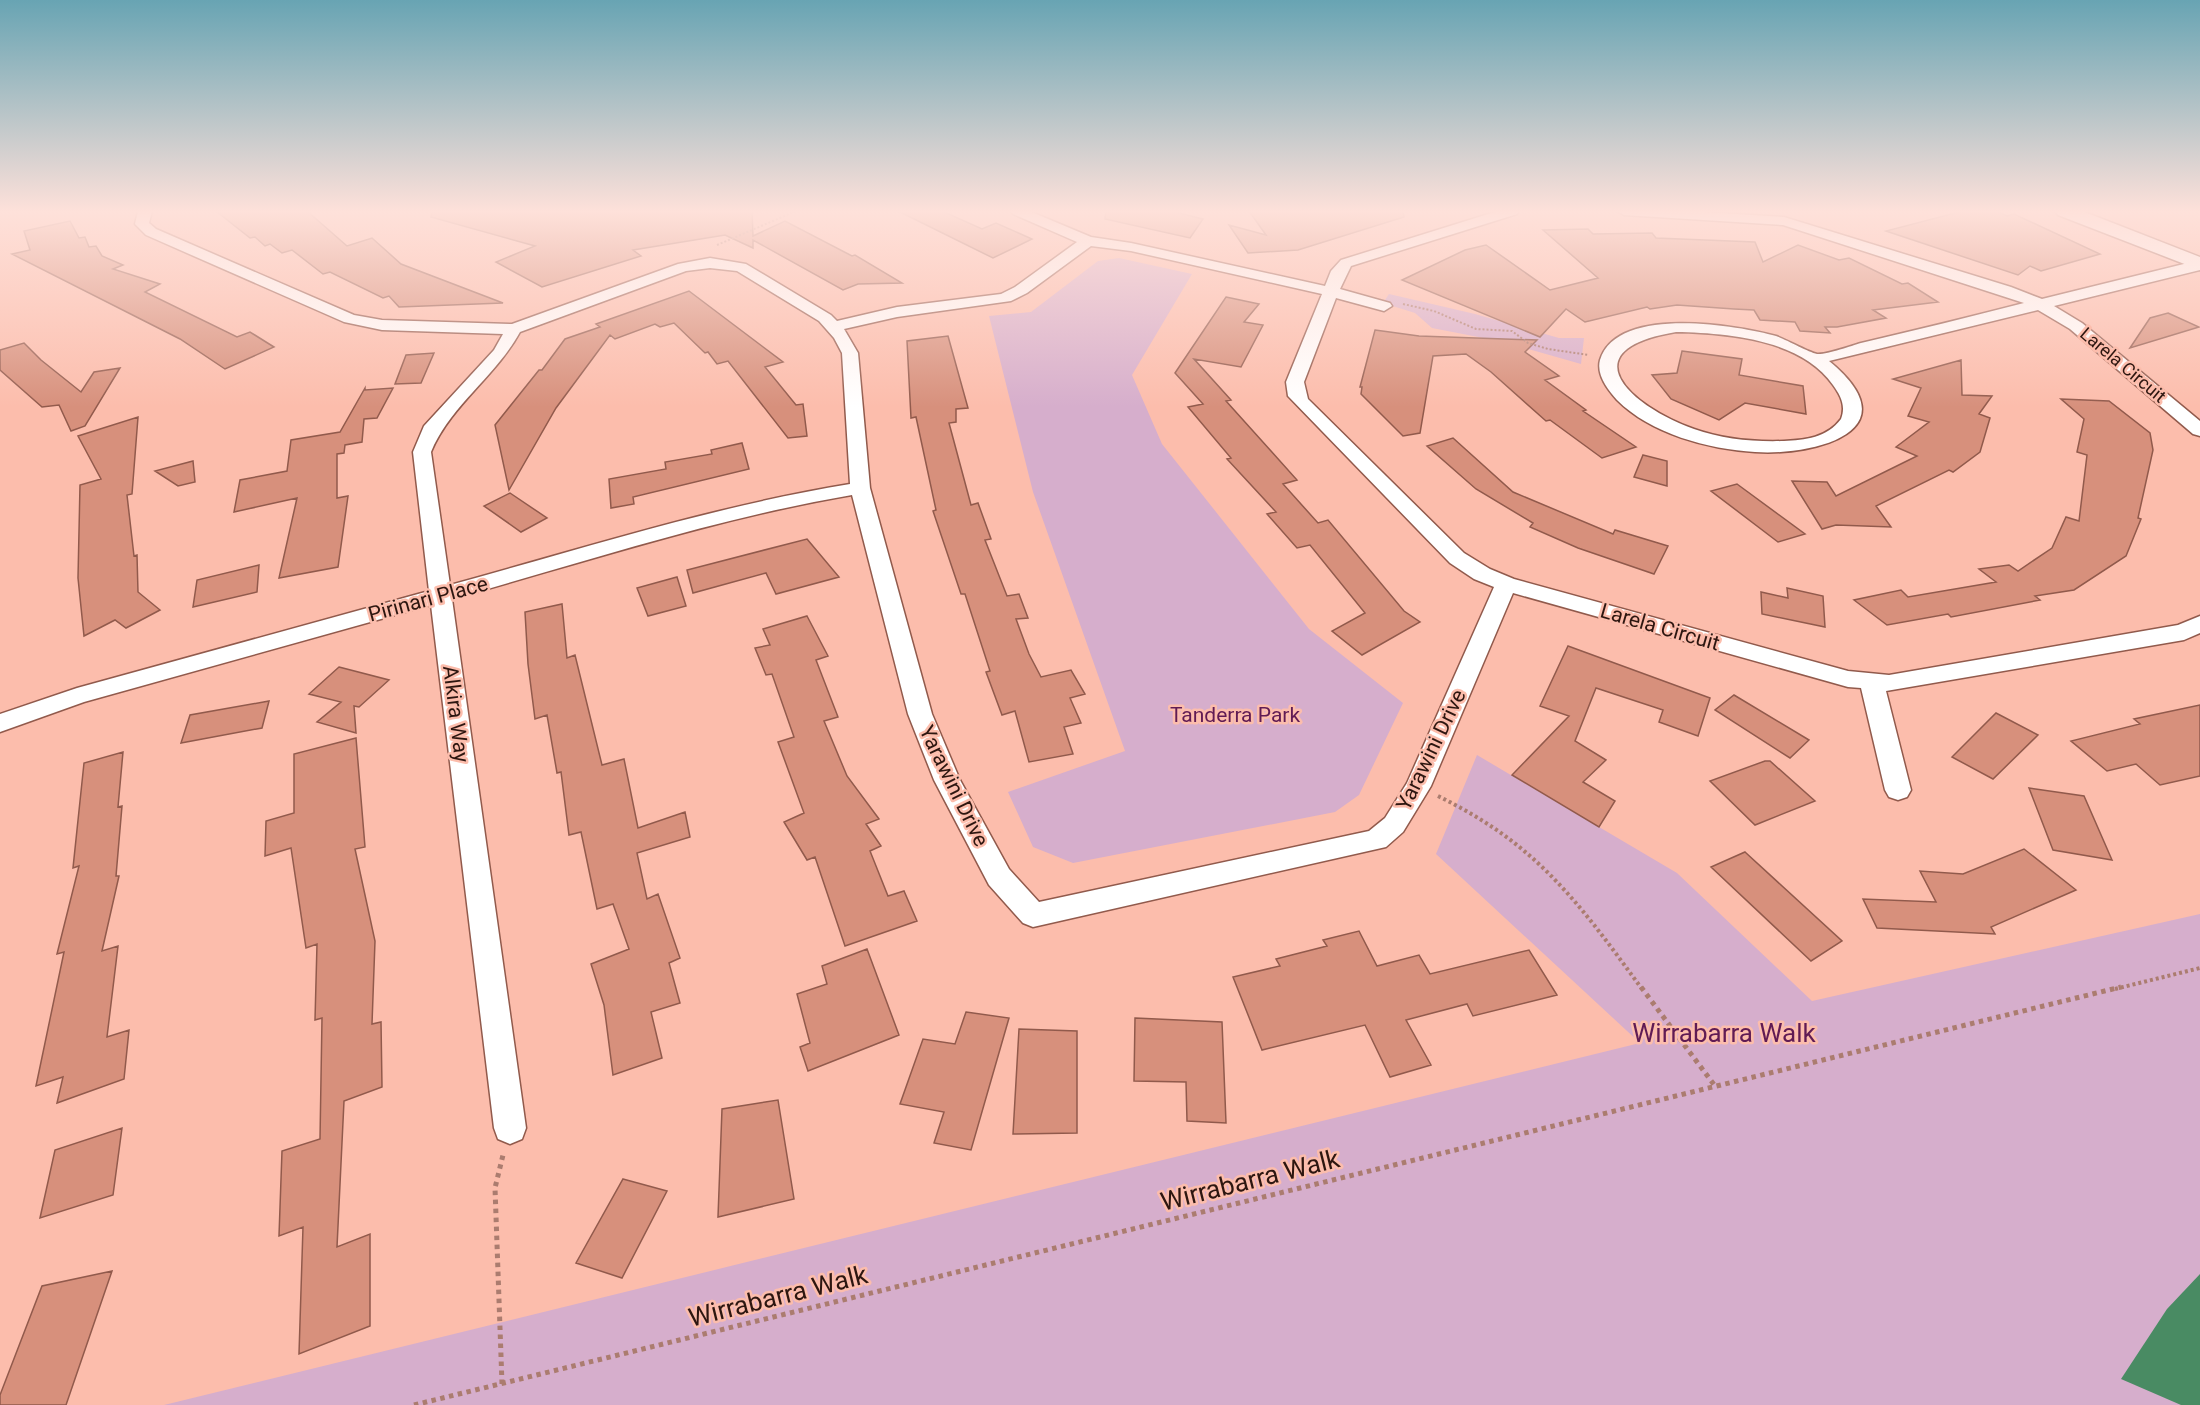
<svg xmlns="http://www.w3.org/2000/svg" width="2200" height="1405" viewBox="0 0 2200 1405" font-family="Roboto,sans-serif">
<rect width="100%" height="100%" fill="#fcbdac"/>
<path fill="#d6aecc" d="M1119 258 1192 274 1132 375 1162 444 1309 629 1403 703 1359 795 1335 812 1073 863 1033 847 1008 792 1125 751 1033 492 989 316 1031 312 1098 261Z
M1389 294 1475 314 1559 338H1584L1581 364 1504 342 1432 328 1415 313 1383 303Z
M1477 755 1677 873 1812 1001 2200 914V1405H164L1640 1043 1436 854Z"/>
<path fill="#498b63" d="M2200 1274V1405H2181L2121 1379 2167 1309Z"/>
<path fill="#d7907c" stroke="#915a4c" stroke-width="1.5" d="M216 211H307L347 246 372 238 401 264 503 303 399 307 389 296 383 298 330 272 323 274 292 250 282 253 270 244 265 246 255 237 250 238Z
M432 211H752L753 236 785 221 852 256 855 255 902 283 858 284 843 290 753 240V248L725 235 633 250 641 256 542 287 496 262 535 246 431 217Z
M898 211H942L982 229 996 223 1032 239 993 258Z
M1106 211H1171L1203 219 1190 238 1105 219Z
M1249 211H1403L1404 217 1298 250 1248 253 1229 225 1266 235Z
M1963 211H1996L2007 216 2014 214 2100 254 2041 271 2030 266 2018 275 1886 231Z
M70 221 79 238 85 237 89 247 96 246 102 256 123 265 113 269 160 284 145 292 237 337 250 332 274 347 225 369 180 339 12 254 30 250 24 231Z
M1588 229 1593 234 1652 233 1656 238 1755 242 1763 262 1798 245 1839 260 1849 258 1902 284 1908 283 1938 302 1873 310 1886 318 1837 327H1825L1830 333 1800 331 1795 322 1760 320 1754 310 1734 309 1677 305 1650 309 1647 307 1585 322 1566 309 1540 337 1402 280 1465 250 1486 245 1550 290 1598 278 1543 230Z
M689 291 783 362 765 367 796 405 803 404 807 436 788 438 728 361 717 364 708 352 705 353 674 323 660 327 655 324 615 339 610 335 556 408 509 490 495 425 539 370H542L565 339 600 327 596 324Z
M1226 297 1259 304 1244 322 1263 325 1241 367 1194 359 1231 400 1226 401 1297 480 1283 484 1318 523 1328 520 1404 611 1420 622 1362 655 1332 631 1365 613 1310 545 1297 548 1267 514 1276 512 1227 459 1231 458 1188 407 1203 404 1175 373Z
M2168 313 2199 327 2130 348 2150 318Z
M1375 330 1419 336 1537 340 1525 352 1559 376 1545 380 1586 410 1583 411 1636 447 1602 458 1550 420 1546 421 1491 372 1466 354 1433 356 1420 433 1403 436 1361 394 1362 387H1360Z
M948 336 968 408 956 409V422L949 423 971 505 978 503 991 539 985 540 1007 596 1019 594 1028 618 1016 619 1029 654 1041 677 1071 670 1085 694 1070 698 1081 723 1064 727 1073 754 1029 762 1015 711 1002 715 986 672 990 671 965 594H961L933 511 936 510 916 417 911 418 907 341Z
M24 343 41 360 81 392 94 372 120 368 85 426 71 431 59 405 42 407 0 370V350Z
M1682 351 1742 359 1739 375 1803 386 1806 414 1745 403 1719 420 1671 399 1652 375 1677 373Z
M434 353 421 383 395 384 406 355Z
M1961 360 1962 395 1992 396 1979 414 1990 418 1980 452 1953 472 1949 470 1876 506 1891 527 1836 525 1822 529 1792 481 1827 482 1836 496 1917 456 1896 447 1929 422 1908 416 1921 388 1893 379Z
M365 388V390L393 388 377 418 364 419 362 442 345 445 344 453 337 454V498L348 496 338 567 279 578 297 498 234 512 240 480 287 471 291 440 340 432Z
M2061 399 2109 401 2150 433 2153 450 2138 518 2141 519 2126 556 2074 590 2035 596 2040 600 1951 617 1948 614 1887 625 1854 600 1901 590 1908 597 1996 582 1979 569 2009 565 2018 571 2052 548 2066 517 2079 521 2087 455 2077 452 2084 419Z
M138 417 132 494 127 495 134 556 137 555 138 592 160 610 126 628 115 620 84 636 78 578 80 485 101 479 78 436Z
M1453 438 1513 492 1613 534 1615 530 1668 546 1654 574 1578 548 1530 527 1533 523 1476 489 1427 446Z
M742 443 749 469 633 497 634 504 611 508 609 479 666 469 665 462 712 454 711 450Z
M1643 455 1667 461V486L1634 477Z
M193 461 195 482 178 486 155 471Z
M1737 484 1805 534 1778 542 1711 491Z
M510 493 547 518 521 532 484 506Z
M807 539 839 577 776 594 766 573 693 593 687 570Z
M259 565 257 592 193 607 197 580Z
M677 577 686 606 648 616 637 588Z
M1787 588 1823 596 1825 627 1762 614 1761 592 1788 598Z
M562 604 567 658 575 655 602 765 624 759 638 828 685 812 690 837 637 853 647 899 658 894 680 958 669 963 680 1003 651 1012 662 1058 613 1075 604 1005 591 964 629 949 613 904 597 909 581 832 569 835 561 772 557 773 547 715 535 719 528 664 525 612Z
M807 616 828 656 816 660 838 717 824 721 847 776 879 819 866 824 881 846 870 851 888 896 904 891 917 921 845 946 815 857 807 860 784 822 804 813 778 742 794 737 772 674 766 675 755 648 770 645 763 629Z
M1568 646 1710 698 1698 736 1659 722 1663 710 1596 688 1575 741 1606 760 1583 782 1615 801 1599 827 1512 775 1569 716 1540 706Z
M339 667 389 680 359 707 354 706 356 733 317 722 341 702 309 694Z
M1734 695 1809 740 1790 758 1715 710Z
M269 701 262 728 181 743 190 715Z
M2200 705V776L2160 785 2136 764 2107 771 2071 741 2140 724 2134 719Z
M1996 713 2038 735 1993 779 1952 757Z
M356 738 365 847 355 849 375 941 372 1024 381 1022 382 1087 344 1101 337 1247 370 1234V1326L299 1354 303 1227 279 1236 282 1151 320 1139 322 1018 315 1020 317 944 306 948 291 848 265 856 266 821 294 813V754Z
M123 752 118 807 122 806 116 876H119L102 951 118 946 107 1037 129 1030 124 1079 57 1103 63 1077 36 1086 64 952 57 954 79 866 73 868 84 763Z
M1765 761H1770L1815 801 1755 825 1710 781Z
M2029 788 2084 796 2112 860 2053 850Z
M2024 849 2076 890 1991 927 1995 934 1877 928 1863 899 1936 902 1920 871 1963 874Z
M1745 852 1842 941 1811 961 1711 867Z
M1359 931 1377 966 1419 955 1430 974 1529 950 1557 995 1473 1016 1467 1004 1406 1020 1431 1065 1390 1077 1365 1025 1262 1050 1233 977 1280 966 1276 959 1327 946 1323 940Z
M867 949 899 1035 808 1071 800 1047 810 1043 797 994 827 984 822 966Z
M966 1012 1009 1018 971 1150 934 1143 944 1112 900 1104 923 1039 955 1044Z
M1135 1018 1222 1022 1226 1123 1187 1121 1186 1082 1134 1081Z
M1019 1029 1077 1031V1133L1013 1134Z
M778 1100 794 1199 718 1217 722 1109Z
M122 1128 113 1195 40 1218 55 1150Z
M623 1179 667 1191 622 1278 576 1263Z
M112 1271 66 1405H0V1395L42 1286Z"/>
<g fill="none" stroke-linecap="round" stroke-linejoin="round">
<g stroke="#915a4c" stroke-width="3">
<path id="street" d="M138 211H152L149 223 156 229 354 315 382 320 512 324 678 264 710 258 746 264 831 315 837 321 897 307 1001 294 1015 287 1077 242 1013 214 1011 211H1029L1091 237 1131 243 1325 286 1331 271 1341 260 1498 211H1519L1517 214 1351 266 1340 289 1390 303 1392 306 1384 311 1336 298 1304 382 1308 399 1464 553 1490 569 1514 579 1848 671 1889 675 2178 625 2200 616V633L2184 640 1886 691 1911 790 1907 797 1898 800 1889 797 1885 790 1861 688 1848 687 1513 593 1431 786 1403 832 1386 847 1033 927 1023 923 989 885 934 780 908 714 852 495C717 518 584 562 452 599L526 1128 522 1139 510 1144 498 1139 494 1128 431 605 84 702 0 732V714L77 688 429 591 413 452 424 426 494 350 503 334 382 330 344 322 146 235 135 224ZM1091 246 1131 251 1322 294 1286 382 1288 396 1450 563 1474 579 1494 587 1407 783 1385 818 1369 831 1039 902 1009 869 960 780 932 714 870 488 858 353 844 329 897 317 1011 301 1027 293ZM710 268 737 271 819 321 834 338 842 353 850 484C715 506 582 549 450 585L431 452C450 406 496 376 520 332L686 271Z
M1617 211H1688L1784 217 2011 287 2042 299 2200 260V270L2054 306 2082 323 2200 421V436L2193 434 2070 329 2038 310 1829 361C1913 430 1817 456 1755 452 1708 449 1651 434 1617 400 1608 390 1596 375 1600 360 1617 305 1736 325 1776 336 1787 340 1808 352 1817 354 1826 355 1851 346 1861 343 1916 330 1970 317 2024 303L1783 225 1624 215ZM1676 332C1727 333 1801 339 1833 385 1841 396 1846 406 1841 419 1827 438 1805 440 1784 441 1753 442 1722 439 1694 429 1630 406 1568 350 1676 332Z"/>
</g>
<g stroke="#915a4c" stroke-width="3">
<path id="secondary" d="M2055 211H2082L2200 257V270L2058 215Z"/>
</g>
<path stroke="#ab7c6f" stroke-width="2" stroke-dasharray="2 2" stroke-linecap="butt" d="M717 245 796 211
M1403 304 1434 311 1476 329 1512 331 1528 343 1548 349 1589 355"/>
<path stroke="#ab7c6f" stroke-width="4" stroke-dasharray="3 3" stroke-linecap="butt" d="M1438 796C1468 811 1497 828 1523 850 1570 889 1606 940 1642 989
M2115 989 2200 968"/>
<path stroke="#ab7c6f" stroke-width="5" stroke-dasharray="4.5 4.5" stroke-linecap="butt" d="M1641 987 1715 1086
M502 1384 495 1188 503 1155
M414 1405 2121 987"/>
<use href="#street" fill="#fff" fill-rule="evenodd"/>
<use href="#secondary" fill="#fff" fill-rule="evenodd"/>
</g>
<linearGradient id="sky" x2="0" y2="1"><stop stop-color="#68a4b3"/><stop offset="0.52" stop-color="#fee1da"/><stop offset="1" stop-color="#fee1da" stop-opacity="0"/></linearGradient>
<rect width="2200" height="407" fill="url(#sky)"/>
<g text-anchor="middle" stroke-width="5" stroke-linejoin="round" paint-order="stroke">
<g font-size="18" fill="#2d1610" stroke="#fcbdac">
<text transform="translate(2123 365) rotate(40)" y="6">Larela Circuit</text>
</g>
<g font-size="21" fill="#2d1610" stroke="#fcbdac">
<text transform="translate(428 599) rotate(-15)" y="7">Pirinari Place</text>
<text transform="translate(1660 627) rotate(16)" y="7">Larela Circuit</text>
<text transform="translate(456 714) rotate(83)" y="7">Alkira Way</text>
<text transform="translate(1431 750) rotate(-64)" y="7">Yarawini Drive</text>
<text transform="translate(954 786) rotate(64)" y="7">Yarawini Drive</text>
</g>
<g font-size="21" fill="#601b54" stroke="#fcbdac">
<text x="1235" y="722">Tanderra Park</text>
</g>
<g font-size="26" fill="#601b54" stroke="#fcbdac">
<text x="1724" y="1042">Wirrabarra Walk</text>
</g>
<g font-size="26" fill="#2d1610" stroke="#fcbdac">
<text transform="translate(1250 1180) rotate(-14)" y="9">Wirrabarra Walk</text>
<text transform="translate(778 1296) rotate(-14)" y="9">Wirrabarra Walk</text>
</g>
</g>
</svg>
